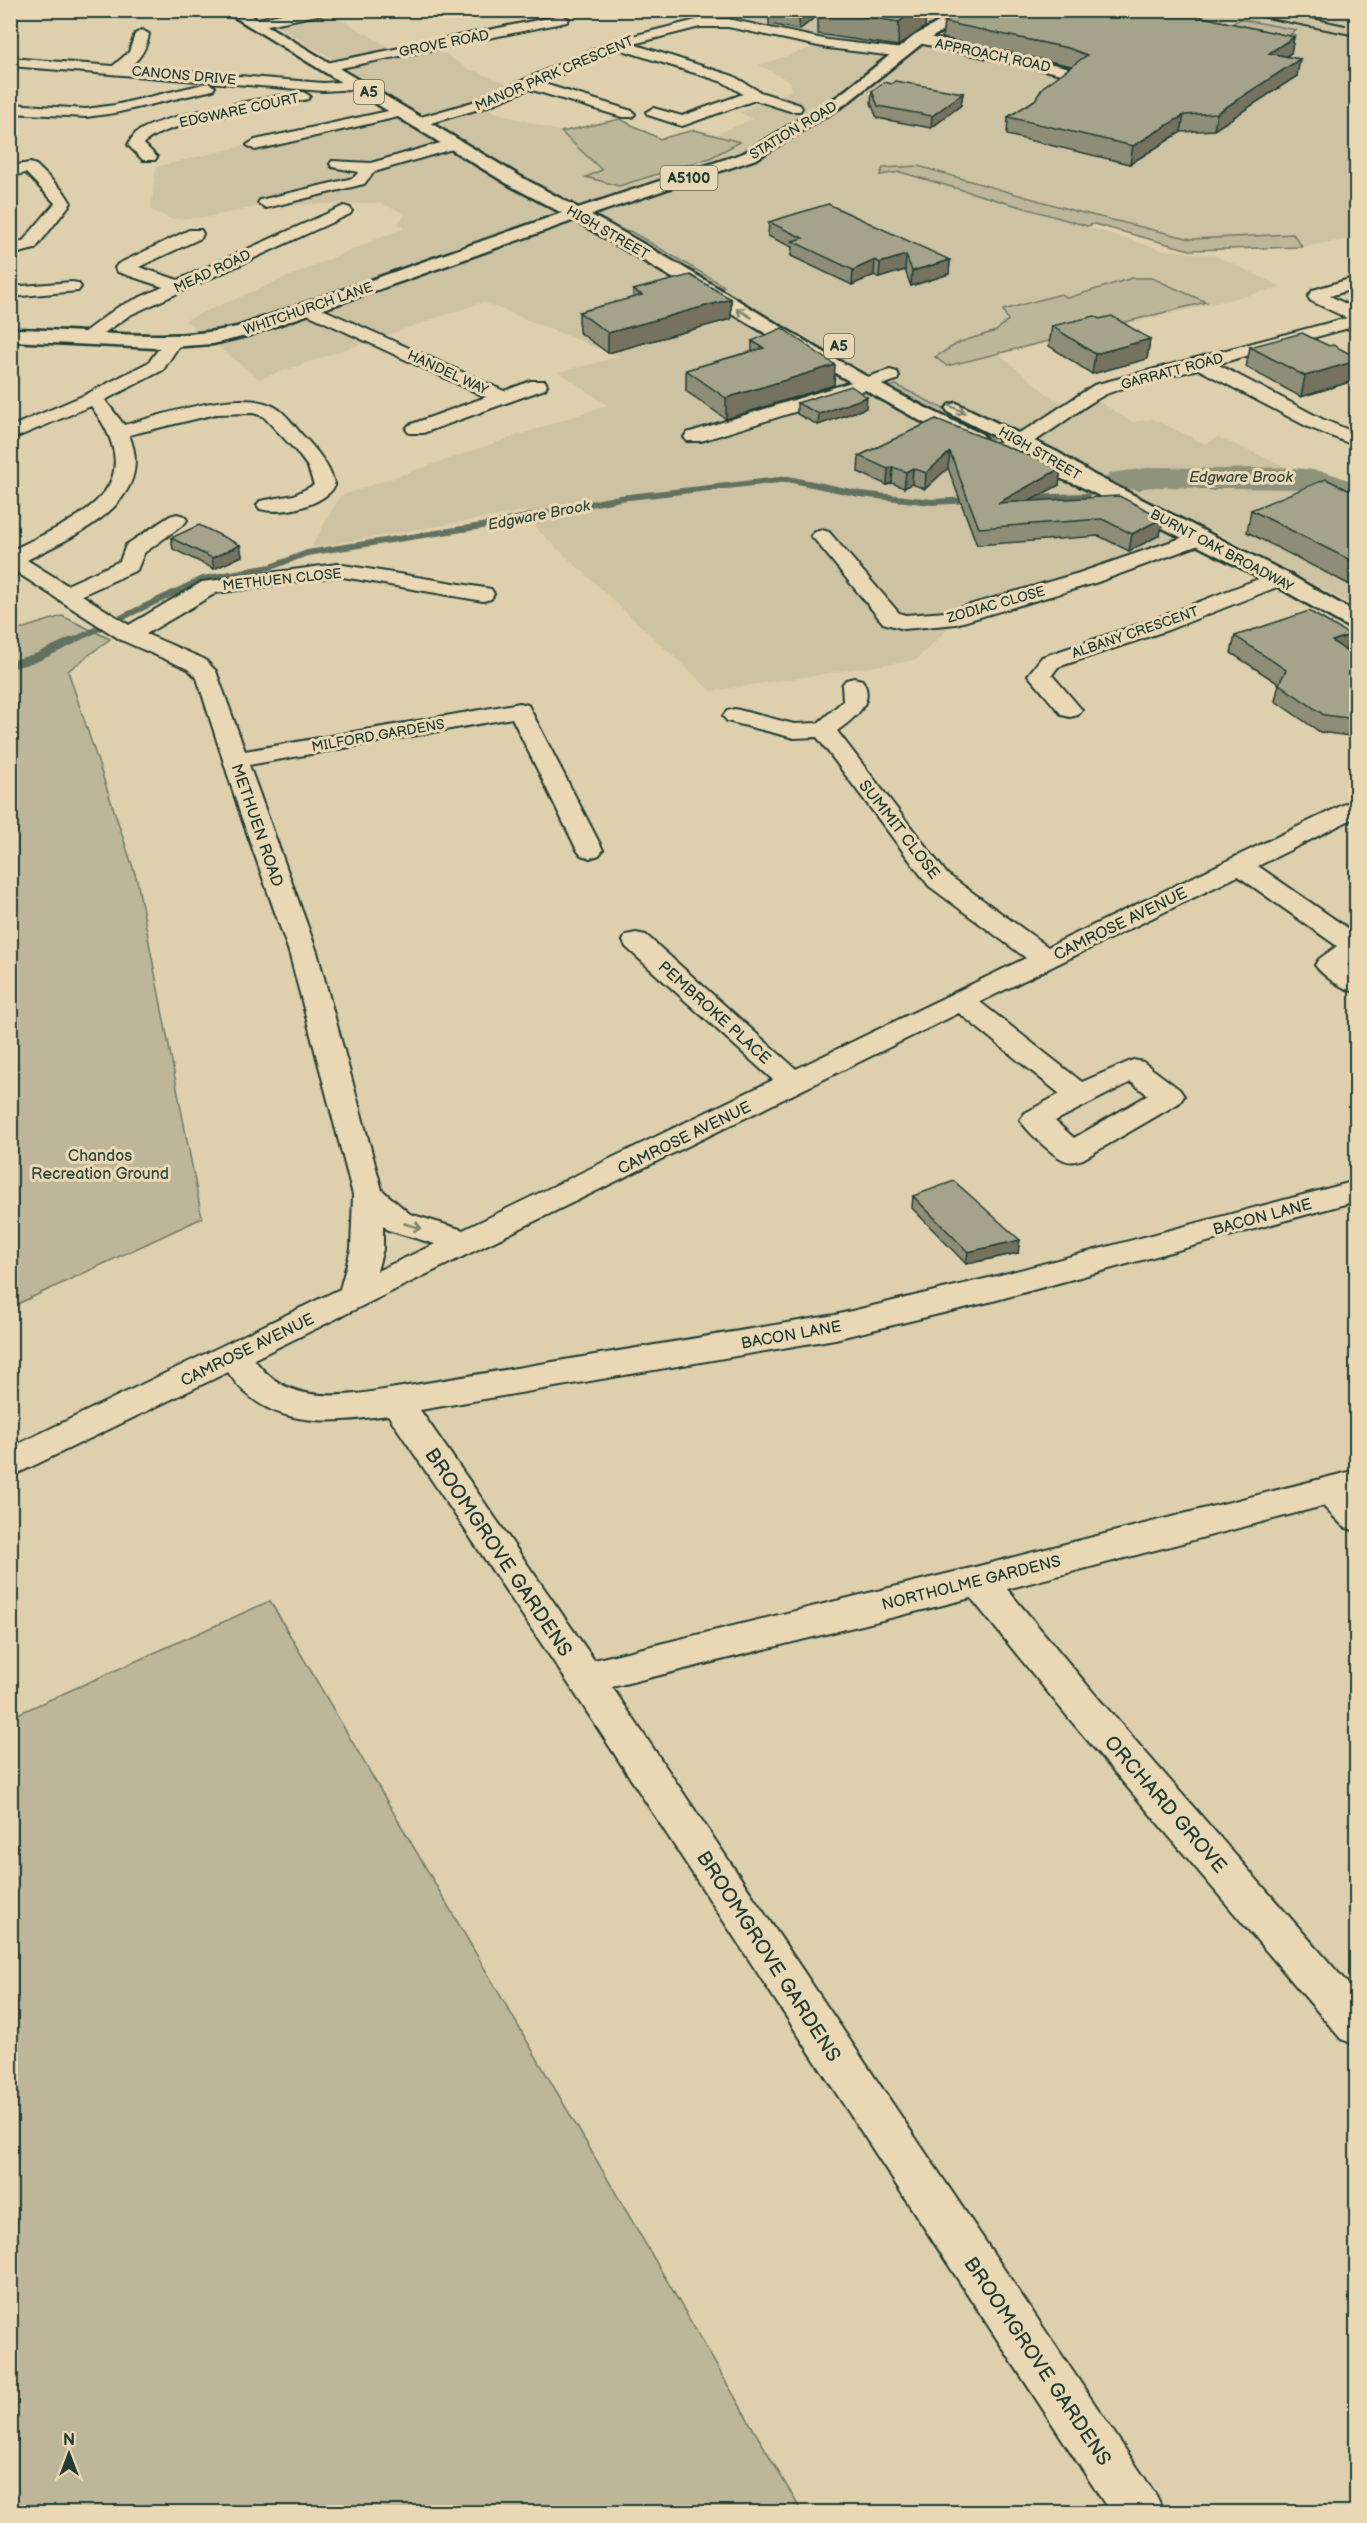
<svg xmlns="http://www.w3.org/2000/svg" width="1367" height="2523" viewBox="0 0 1367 2523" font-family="'Balsamiq Sans',sans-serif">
<rect width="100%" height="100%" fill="#decfad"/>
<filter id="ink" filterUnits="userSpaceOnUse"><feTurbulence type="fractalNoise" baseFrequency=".0167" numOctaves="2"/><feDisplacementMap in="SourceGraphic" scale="12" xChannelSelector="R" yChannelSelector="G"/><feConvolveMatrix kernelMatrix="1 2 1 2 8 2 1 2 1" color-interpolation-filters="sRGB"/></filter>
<g filter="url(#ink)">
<path fill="#cdc2a2" d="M746 11H1356V238L1302 247 1190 250 1094 224 1088 227 1163 250 1214 255 1282 287 999 354 1053 399 1077 408 1093 398 1132 422 1153 419 1205 444 1218 437 1289 468 1356 505V607L1208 528 948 628 916 660 711 691 540 532 524 511 311 548 340 496 607 405 559 372 620 357 483 302 259 379 185 320 404 228 398 223 406 214 381 203 264 205 209 217 171 219 151 210 156 167 402 107 337 61 273 24 330 13 397 52 430 45 469 69 511 85 473 103 498 113 561 132 620 119 661 138 684 133 693 128 716 134 753 119 740 112 791 90V82L759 65 833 41 741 20Z"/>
<path fill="#beb699" stroke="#6e7a66" stroke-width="1.5" d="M1240 19 1296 30 1290 34 1295 35 1286 41 1231 24Z
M620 119 660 139 694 130 740 142 710 158 619 186 586 177 602 170 561 132Z
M918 166 1075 211 1191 239 1293 234 1302 247 1190 250 1094 224 1087 226 900 172 880 175 883 168Z
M630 231 724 286 717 288 623 232Z
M1132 278H1152L1206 302 947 366 935 357 960 342 996 331 1008 320 1003 310 1061 294 1068 298Z
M896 385 999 437 992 439 889 387Z
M1263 472 1315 476 1356 497 1330 494 1312 484 1276 480H1244L1214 490 1187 486 1177 480 1155 481 1138 490 1111 478 1130 474 1230 475Z
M62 616 110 639 68 671 137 880 202 1218 11 1307V632Z
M270 1601 802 2512H11V1717Z"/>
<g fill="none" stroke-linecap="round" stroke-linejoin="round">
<path stroke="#62715f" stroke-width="6" d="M1024 498 1087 496
M68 643 203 579 271 567 307 553 482 526 620 498 788 479 860 494 932 502 971 500"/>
<path stroke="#62715f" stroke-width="8" d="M10 665 38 657 72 641"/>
<path fill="#8f937b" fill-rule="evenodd" d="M1155 467C1178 467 1201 469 1224 469 1269 468 1316 462 1356 484V507L1303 489 1155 487 1122 490 1110 487 1105 480 1110 473Z"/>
<g stroke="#1f3d34" stroke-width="4">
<path id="minor" d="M300 10H329L323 14 253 28 246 24 248 21Z
M562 15 569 19 567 22 326 71 319 67 326 63Z
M700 19H728L828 40 903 49 910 53 903 57 828 48 728 27H700L633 44 733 76 760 92 800 105 802 108 800 111H790L755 100 682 126 648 115 646 112 653 108 682 116 743 94 723 82 619 49 541 83 632 111 635 114 632 117H622L529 89 486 107 424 125 419 127 411 122 414 119 476 101 613 41Z
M142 30 149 34C147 48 140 58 130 67L323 83 357 81 364 85 357 89 323 91 10 66V58L113 66 129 52 135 34Z
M919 35 1066 67 1073 71 1066 75 914 42 912 39Z
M208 83 215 87 213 90 115 113 86 117 10 113V104L86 109 115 105Z
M303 92 310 96 308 99C280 106 157 123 144 144L157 157 155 160H143L128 145C130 141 133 136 136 133 160 114 269 98 303 92Z
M402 108 409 112 407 115 255 150 247 145 255 140Z
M454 139 459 141 462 144 459 147 374 172 364 184 266 208 258 203 260 200 353 178 359 172 332 167 330 164 332 161 371 163Z
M30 163 36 165 64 192 71 203 35 249 10 255V245L23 241 55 203 26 173 10 176V166Z
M344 206 350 208 352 211 350 214 130 315 91 342H79L76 338 118 307 163 287 118 272 115 268 118 264 189 230H201L203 234 201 238 139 267 178 280Z
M1356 277V288L1330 296 1356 309V326L1217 364 1322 419 1356 433V446L1308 427 1198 369C1169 377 1137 382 1109 393 1080 404 1024 461 993 453L990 449 993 445 1032 426 1094 385 1347 318 1311 301 1308 297 1313 290Z
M72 282 78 283 81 287 78 291 10 297V287Z
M309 303 504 391 531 381H545L547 385 545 389 423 433H409L406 429 409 425 486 397 303 312 300 308 303 304Z
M171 339 177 340 180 344 163 370 105 400 124 425C161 416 244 385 278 409 287 415 295 427 303 436 317 450 330 466 335 486 322 506 282 515 260 509L257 505 260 501 294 495 314 485 308 467 296 451 263 416 253 413 216 414 129 435C158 503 73 536 27 560L67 585 120 561 126 545 170 516 177 514 184 516 187 520 184 524 144 553 137 570 82 595 129 625 202 582 337 564 491 589 494 594 491 599 483 601 337 576 216 593 146 634 204 659 216 671 245 751 520 703 528 705 603 850 599 855 590 858 581 855 577 850 512 718 249 765 317 952 382 1190 410 1214 463 1230 773 1080 626 947 623 941 626 935 636 933 646 935 796 1069 1026 958 929 886 817 737 794 738 727 721 723 716 727 711 735 709 794 724 818 723 843 701 842 685 846 680 854 678 862 680C877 702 853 719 837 731L947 874 1048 947 1347 803 1356 801V817L1258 866 1356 934V958L1347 965 1356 971V992C1342 989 1324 977 1315 965L1319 959 1337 946 1238 876 980 1002 1082 1082 1133 1060 1143 1062 1179 1089 1184 1096 1179 1103 1083 1159C1076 1161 1071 1163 1064 1160 1052 1155 1027 1131 1020 1120L1025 1113 1060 1094 959 1013 254 1359C288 1408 346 1396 396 1388L835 1315 993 1277 1356 1181V1201L993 1301 835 1339 420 1410 594 1660 979 1566 1356 1470V1531L1344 1527 1323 1506 1007 1589 1098 1698 1356 1993V2045L1341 2039 1072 1722 971 1598 612 1687 1156 2495 1164 2512H1110L572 1689 388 1415C329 1424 265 1429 228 1372L10 1477V1448L340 1289 351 1249 353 1195 289 952 240 813 197 678 188 669 121 640 10 568V551C77 518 155 491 91 406L10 440V427L87 394 149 362 165 340ZM1131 1082 1148 1095 1074 1138 1055 1121ZM383 1225 388 1230 435 1244 377 1271 383 1249Z
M890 370 897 372 899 376 897 380 701 441H687L684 437 687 433Z
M822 530 829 532 899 613 905 615 946 612 1079 573 1193 534 1200 532 1207 534 1211 538 1207 542 1095 583 956 624 904 629 883 623 815 540 811 536 815 532Z
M1279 571 1287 573 1290 578 1287 583 1168 630 1058 667 1052 675 1082 710 1078 715 1070 717 1062 715 1028 675 1042 657 1152 620Z"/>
</g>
<g stroke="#1f3d34" stroke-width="5">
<path id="major" d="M223 10H241L523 178 578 208 744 153 837 97 914 36 960 10H978L924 42 847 103 756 159 591 215C723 285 845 375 982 434L985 438 982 442 975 444 926 424 792 349 575 220 250 335 213 344 155 348 10 341V329C87 329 162 344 237 327L562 213 511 186Z
M956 403 1059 453 1094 475 1287 573 1356 613V629L1348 627 1271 583 1078 485 1012 461 1009 457 1012 453 1019 451 1028 453 949 413 946 409 949 405Z"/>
</g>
<use href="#minor" fill="#ead8b5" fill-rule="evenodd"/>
<use href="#major" fill="#ead8b5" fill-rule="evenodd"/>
<path stroke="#1f3d34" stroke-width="2" d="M1226 10 1356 36
M1275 10 1345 25"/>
</g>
<path fill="#8e8d77" stroke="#1f3d34" stroke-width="1.5" d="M770 10H926L925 27 898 46 818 34V15L799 30 769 24V11Z
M1173 11 1294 37 1291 53 1286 56 1297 76 1214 130 1181 132 1130 164 1007 135 1008 117 1035 100 1071 66 942 38 944 22Z
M872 91 963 93 961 105 931 128 877 118 871 103Z
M769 222 950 260 949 274 911 286 905 270 879 278 874 275 852 285 791 256 792 247 768 236Z
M633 290 731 299V319L608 353 579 332V312L633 298Z
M1099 319 1150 339 1147 359 1092 374 1049 346 1052 326Z
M752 341 834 385 726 419 686 391V370L752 351Z
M1329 346 1356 357V380L1301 397 1246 367 1250 347Z
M797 403 866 408 818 425 797 414Z
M936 419 1059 485 1029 501 1163 518 1160 535 1129 551 1099 536 977 545 948 468 925 489 912 484 904 488 892 483 887 485 858 472 859 456Z
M1356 494V588L1247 532 1251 510Z
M171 538 240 545 242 556 214 569 173 549Z
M1350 635 1346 651 1356 658V737L1320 732 1275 701 1279 684 1231 653 1235 636Z
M913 1196 1018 1253 966 1264 912 1208Z"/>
<path fill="#747361" stroke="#1f3d34" stroke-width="1.5" d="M808 10H819L818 15 799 30V18Z
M916 10H926L925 27 898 46 899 22Z
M1294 37 1291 53 1266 69 1269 53Z
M1300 59 1297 76 1214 130 1217 113Z
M963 93 961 105 931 128 932 116Z
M1184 115 1181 132 1130 164 1133 146Z
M906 255 905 270 879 278 880 263Z
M875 260 874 275 852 285 853 270Z
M950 260 949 274 911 286 912 271Z
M731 299V319L608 353V333Z
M1150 339 1147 359 1092 374 1095 354Z
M1356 361V380L1301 397 1305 376Z
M835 365 834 385 726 419V398Z
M867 397 866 408 818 425 819 414Z
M950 452 948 468 925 489 926 473Z
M893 467 892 483 887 485 888 469Z
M913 468 912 484 904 488 906 472Z
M1061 468 1059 485 996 519 998 503Z
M1163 518 1160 535 1129 551 1132 534Z
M240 545 242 556 214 569 212 558Z
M1350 635 1345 652 1332 641Z
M1020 1240 1018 1253 966 1264 968 1252Z"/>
<path fill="#a5a48a" stroke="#1f3d34" stroke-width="1.5" d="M770 10H808L799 18 769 11Z
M819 10H916L899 22Z
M967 10H1170L1294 37 1269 53 1300 59 1217 113 1184 115 1133 146 1008 117 1035 100 1043 87 1087 55 1068 48 944 22Z
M895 81 963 93 932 116 878 106 872 91 884 82 891 84Z
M828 204 950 260 912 271 906 255 880 263 875 260 853 270 792 241 803 238 769 222Z
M690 275 731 299 608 333 579 312 642 295 633 290Z
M1095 316 1099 319 1112 316 1150 339 1095 354 1052 326Z
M782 328 835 365 726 398 686 370 764 348 752 341Z
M1302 333 1329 346 1333 345 1356 357V361L1305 376 1250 347Z
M851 386 867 397 819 414 797 403Z
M936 419 1061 468 998 503 1119 496 1163 518 1132 534 1102 519 979 528 950 452 926 473 913 468 906 472 893 467 888 469 859 456Z
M1326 479 1356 494V563L1251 510Z
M199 525 240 545 212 558 171 538Z
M1309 611 1350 635 1332 641 1356 658V719L1324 715 1279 684 1286 670 1235 636Z
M954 1181 1020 1240 968 1252 913 1196Z"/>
<defs><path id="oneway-shaft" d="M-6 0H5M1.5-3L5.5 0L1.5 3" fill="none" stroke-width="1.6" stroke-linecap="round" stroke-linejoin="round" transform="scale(1.5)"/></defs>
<g stroke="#7a836e">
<use href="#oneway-shaft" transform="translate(744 313) rotate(-149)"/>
<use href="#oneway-shaft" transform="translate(957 409) rotate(26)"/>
<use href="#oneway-shaft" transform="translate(413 1226) rotate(16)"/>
</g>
</g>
<g text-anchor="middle" stroke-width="6" stroke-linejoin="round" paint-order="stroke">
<g font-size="14" fill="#1f3d34" stroke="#ead8b5">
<text transform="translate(444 43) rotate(-11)" y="5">GROVE ROAD</text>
<text transform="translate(993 55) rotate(12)" y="5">APPROACH ROAD</text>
<text transform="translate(554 73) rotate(-23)" y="5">MANOR PARK CRESCENT</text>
<text transform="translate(184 75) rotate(5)" y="5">CANONS DRIVE</text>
<text transform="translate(239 110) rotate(-12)" y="5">EDGWARE COURT</text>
<text transform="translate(793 130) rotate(-31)" y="5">STATION ROAD</text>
<text transform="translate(608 232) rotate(30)" y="5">HIGH STREET</text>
<text transform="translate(212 271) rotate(-25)" y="5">MEAD ROAD</text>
<text transform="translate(308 308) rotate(-19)" y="5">WHITCHURCH LANE</text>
<text transform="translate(1172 371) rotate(-15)" y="5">GARRATT ROAD</text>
<text transform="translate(448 372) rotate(25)" y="5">HANDEL WAY</text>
<text transform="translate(1040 453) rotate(30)" y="5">HIGH STREET</text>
<text transform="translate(1222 550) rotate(28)" y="5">BURNT OAK BROADWAY</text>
<text transform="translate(282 579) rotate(-6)" y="5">METHUEN CLOSE</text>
<text transform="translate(996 604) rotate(-16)" y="5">ZODIAC CLOSE</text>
<text transform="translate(1135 632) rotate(-19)" y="5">ALBANY CRESCENT</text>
<text transform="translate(378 735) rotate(-10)" y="5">MILFORD GARDENS</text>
</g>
<g fill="#ead8b5" stroke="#5c6c5b" stroke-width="1.5">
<rect x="354" y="80" width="30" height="24" rx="4.5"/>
<rect x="660.5" y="166" width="57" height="24" rx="4.5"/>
<rect x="824" y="334" width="30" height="24" rx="4.5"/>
</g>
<g font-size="15" font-weight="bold" fill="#1f3d34">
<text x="369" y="97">A5</text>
<text x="689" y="183">A5100</text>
<text x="839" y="351">A5</text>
</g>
<g font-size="15" font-style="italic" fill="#304a3f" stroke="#ead8b5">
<text x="1241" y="482">Edgware Brook</text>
<text transform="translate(539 515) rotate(-11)" y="5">Edgware Brook</text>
</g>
<g font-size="16" fill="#1f3d34" stroke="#ead8b5">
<text transform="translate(258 825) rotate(71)" y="6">METHUEN ROAD</text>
<text transform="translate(900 829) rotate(52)" y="6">SUMMIT CLOSE</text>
<text transform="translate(1120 923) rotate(-26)" y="6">CAMROSE AVENUE</text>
<text transform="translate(715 1012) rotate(42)" y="6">PEMBROKE PLACE</text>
<text transform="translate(684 1137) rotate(-26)" y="6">CAMROSE AVENUE</text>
<text transform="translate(1262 1216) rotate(-15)" y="6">BACON LANE</text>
<text transform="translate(791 1334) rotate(-10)" y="6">BACON LANE</text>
<text transform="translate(247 1349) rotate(-26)" y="6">CAMROSE AVENUE</text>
<text transform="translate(971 1582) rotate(-14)" y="6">NORTHOLME GARDENS</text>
</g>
<g font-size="16" fill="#2f493e" stroke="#ead8b5">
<text x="100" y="1161">Chandos<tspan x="100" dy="18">Recreation Ground</tspan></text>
</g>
<g font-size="20" fill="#1f3d34" stroke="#ead8b5">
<text transform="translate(499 1552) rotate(56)" y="7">BROOMGROVE GARDENS</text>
<text transform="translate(1166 1804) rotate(49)" y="7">ORCHARD GROVE</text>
<text transform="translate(769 1956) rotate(57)" y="7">BROOMGROVE GARDENS</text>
<text transform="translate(1038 2361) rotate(56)" y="7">BROOMGROVE GARDENS</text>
</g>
</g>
<rect width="1367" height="2523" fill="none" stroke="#ead8b5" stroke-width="36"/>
<rect x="18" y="18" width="1331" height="2487" fill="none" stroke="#1f3d34" stroke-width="2" filter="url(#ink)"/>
<g transform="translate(69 2454)" stroke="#ead8b5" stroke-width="4.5" paint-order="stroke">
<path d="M0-4.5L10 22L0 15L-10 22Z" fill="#1f3d34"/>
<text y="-9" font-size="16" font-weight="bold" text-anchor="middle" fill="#1f3d34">N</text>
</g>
</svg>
